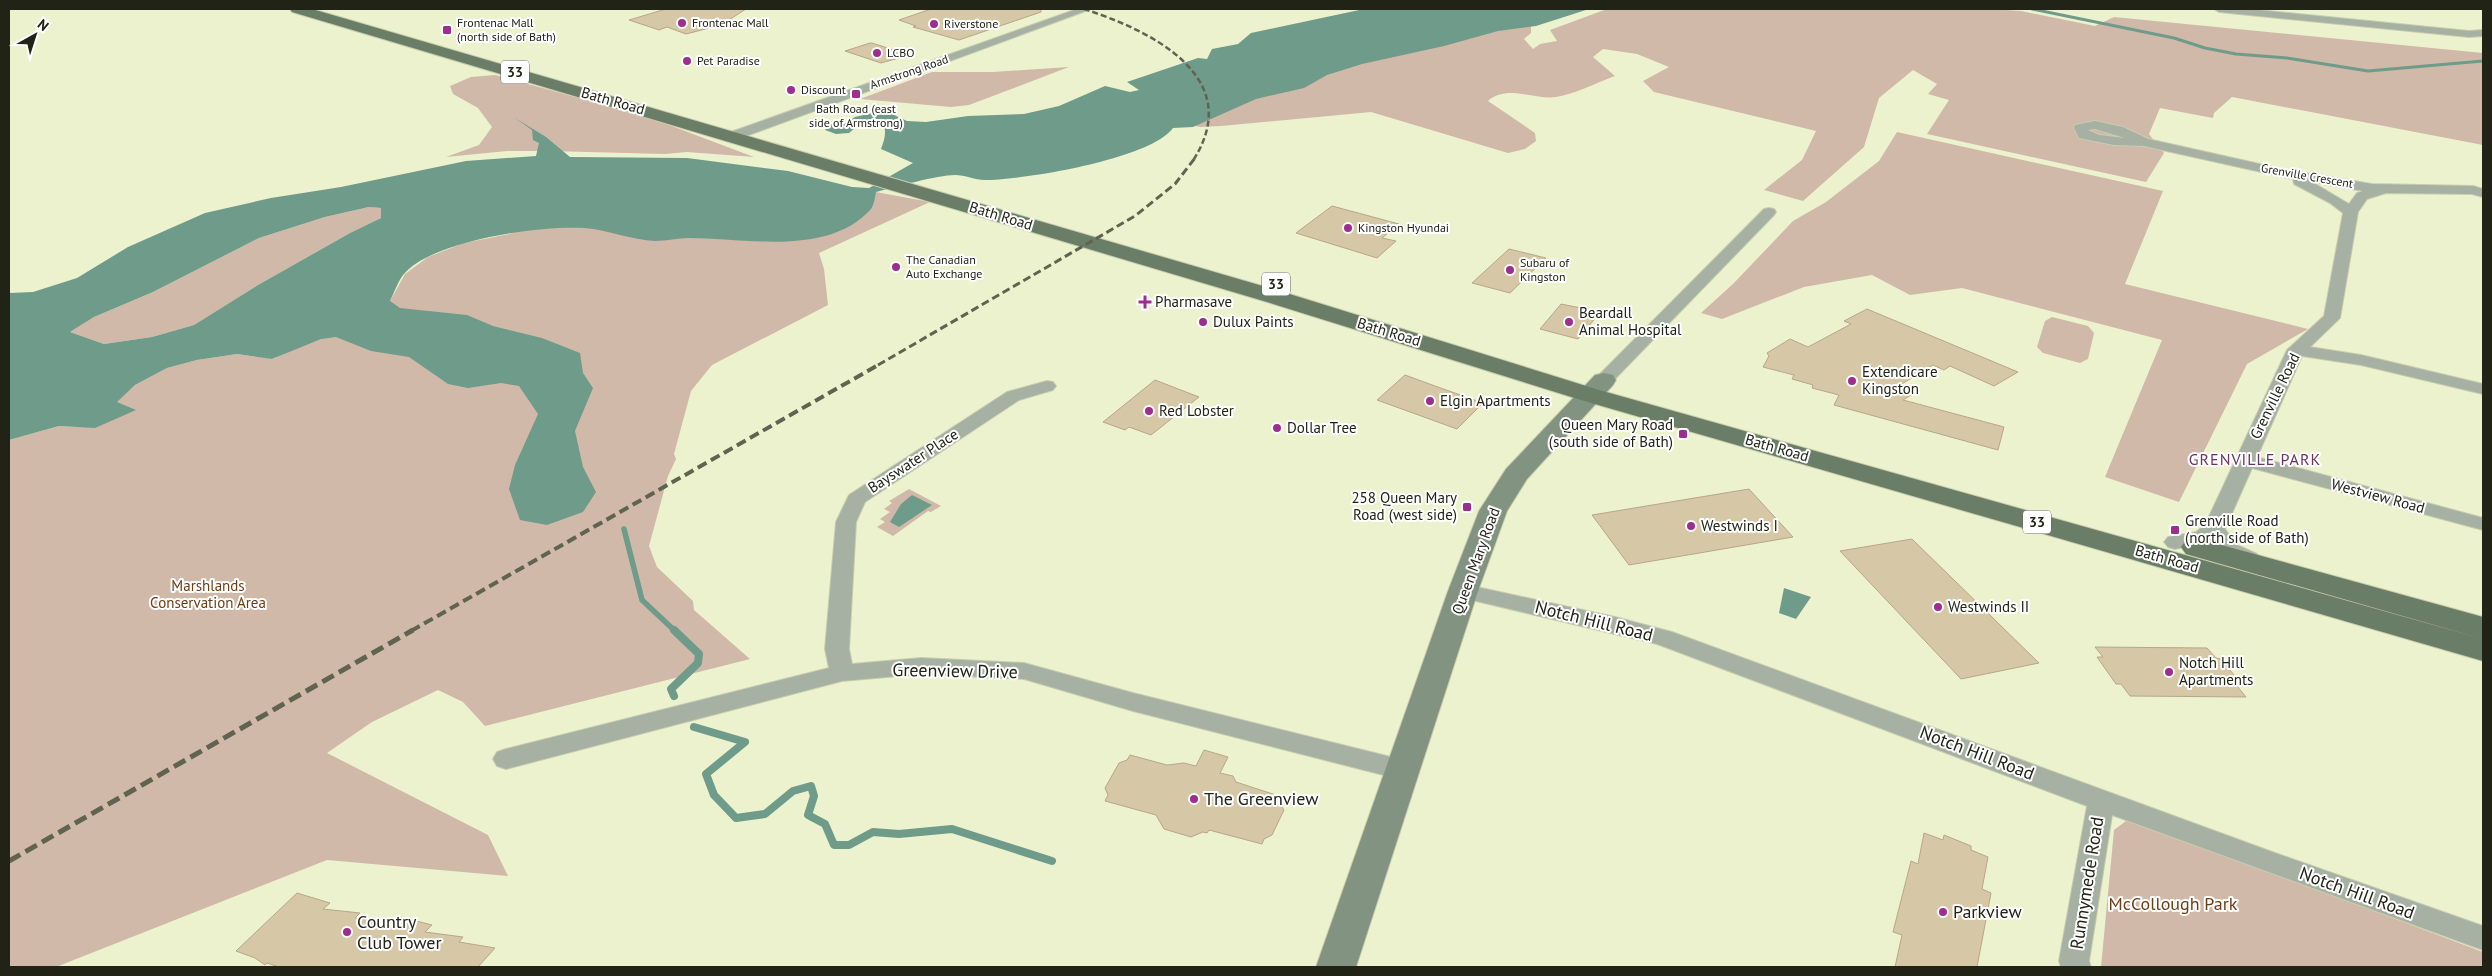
<svg xmlns="http://www.w3.org/2000/svg" width="2492" height="976" viewBox="0 0 2492 976" font-family="'PT Sans',sans-serif">
<rect width="100%" height="100%" fill="#edf2ce"/>
<path fill="#d0b9a8" d="M1607 9H1992L2021 11 2095 26 2114 17 2483 53V145L2232 97 2214 113 2213 118 2160 108 2149 134 2164 153 2146 182 1927 134 1949 100 1928 94 1937 84 1913 70 1879 98 1864 147 1803 201 1764 190 1802 160 1816 131 1654 92 1643 81 1669 67 1637 54 1603 49 1593 57 1615 76C1596 83 1575 94 1556 97 1534 100 1507 84 1488 101L1535 133 1536 141 1525 149 1508 153 1371 112 1221 126 1200 127 1175 121 1229 94 1531 19V33L1524 39 1533 49 1540 44 1557 41 1550 30Z
M1069 67 969 105 951 107 860 99 932 72H993Z
M495 75 648 117 754 157 687 152 665 154 549 151H507L446 157 479 145 492 127 478 108 453 94 450 86 471 77Z
M1897 132 2163 191 2125 284 2308 329 2247 364 2179 502 2105 477 2162 340 1962 288 1910 295 1872 275 1804 287 1722 319 1701 313 1734 283 1793 221 1826 202 1879 161Z
M876 192 930 202 819 253 824 269 828 305 712 365 691 391 674 454 676 459 668 476 649 546 657 567 693 601 694 610 750 659 485 726 463 702 438 690 372 722 327 753 488 835 508 876 327 860 56 967H9V440L59 426 79 427 135 410 116 402 135 385 167 368 197 360 237 354 273 359 390 301 405 274 428 257 464 243 509 234 539 222Z
M369 207 381 208V218L350 233 258 285 194 325 152 337 104 344 70 332 94 317 153 292 259 238 325 217Z
M2052 317 2088 326 2094 333 2088 359 2080 363 2043 353 2037 347 2045 321Z
M909 489 941 506 931 512 928 511 893 536 877 527 885 522 880 519 890 512 884 509 892 503 889 501Z
M2126 821 2138 822 2483 952V967H2101L2114 830Z"/>
<path fill="#6f9b8a" fill-rule="evenodd" d="M1364 9H1589L1536 26 1498 31 1444 46 1362 64 1327 75 1304 88 1256 99 1193 127 1173 128C1151 159 1023 180 985 180 975 180 965 175 955 175 937 175 896 187 876 192 875 197 874 205 871 209 828 257 745 238 689 238 678 238 667 241 655 241 632 240 608 230 585 228 541 225 433 240 404 274 398 281 394 293 390 301L400 308 467 315 493 326 542 338 580 353 583 373 593 388 575 431 583 467 596 492 583 512 547 525 520 520 509 489 515 465 538 414 519 386 501 383 468 388 448 384 409 357 371 351 336 337 321 339 272 359 237 354 197 360 167 368 135 385 117 402 136 410 95 428 59 426 9 440V293L33 292 77 278 128 247 205 213 271 198 341 187 466 161 536 156 539 143 533 140 532 130 515 118 546 137 570 157 687 158 788 171 852 187 869 188 913 163 881 149C885 138 888 129 880 119L863 121 849 133 836 134 825 130 830 124H844L855 117 877 112 892 114 907 121 926 122 968 116 1024 114 1059 106 1105 86 1130 92 1139 90 1127 82 1198 58 1207 59 1212 49 1238 44 1251 33ZM369 207 381 208V218L350 233 258 285 194 325 152 337 104 344 70 332 94 317 153 292 259 238 325 217Z
M912 495 932 505 899 527 890 522 901 504Z
M1784 588 1811 597 1796 619 1779 613Z"/>
<g fill="none" stroke-linecap="round" stroke-linejoin="round">
<path stroke="#6f9b8a" stroke-width="3" d="M2032 9 2174 38 2205 48 2236 54 2287 58 2368 71 2483 61"/>
<path stroke="#6f9b8a" stroke-width="5.5" d="M624 529 642 600 675 631"/>
<path stroke="#6f9b8a" stroke-width="8" d="M674 630 699 654 698 663 671 689 674 696
M694 727 745 742 706 774 714 795 736 818 765 814 793 791 811 786 814 796 808 815 825 824 834 845H849L873 832 899 834 952 829 1052 861"/>
</g>
<path fill="#d6c7a6" stroke="#b6a787" d="M666 9H746L721 25 686 34 667 27 659 30 629 20Z
M931 9H1041V12L959 40 913 27 916 26 899 20Z
M870 43H872L910 55 881 63 845 51Z
M1332 206 1399 224 1382 238 1396 241 1377 258 1296 233Z
M1509 249 1546 258 1510 293 1472 283Z
M1561 304 1591 310 1590 312 1598 315 1578 339 1540 329Z
M1867 309 2018 372 1994 386 1950 366 1944 370 1933 365 1895 388 1911 395 1903 400 2004 427 1998 450 1834 405 1839 395 1812 388 1813 385 1792 379 1794 375 1763 367 1769 356 1767 353 1790 339 1808 347 1851 324 1844 321Z
M1405 375 1435 386 1483 403 1457 429 1377 400Z
M1155 380 1199 397 1151 435 1129 427 1125 430 1103 422Z
M1749 489 1793 537 1629 565 1592 515Z
M1912 539 2039 663 1961 679 1840 551Z
M2095 647 2207 648 2216 658 2221 659 2243 686H2237L2246 697 2130 696 2121 684H2116L2097 657H2103Z
M1204 750 1228 757 1220 773 1233 776 1236 782 1282 797 1280 804 1284 810 1272 835 1264 839 1262 844 1209 830 1207 833 1203 832 1191 837 1174 832 1164 829 1156 815 1105 801 1108 795 1105 788 1114 772 1119 763 1127 760 1130 755 1167 765 1184 763 1196 766Z
M1924 833 1943 840 1944 835 1971 846V850L1988 857 1982 889 1991 893 1977 967H1895L1902 935 1893 932 1911 861 1918 864Z
M297 893 330 903 323 909 360 913 355 918 390 924 397 916 432 925 425 932 463 937 459 942 495 948 478 967H279L267 963 265 965 255 958 236 951Z"/>
<g fill="none" stroke-linecap="round" stroke-linejoin="round">
<g stroke="#c8cdad" stroke-width="2">
<path id="street" d="M1077 9H1091L738 139H728L726 136 728 133Z
M2214 9H2249L2469 31 2483 30V36L2469 37 2219 12Z
M2095 121 2123 127 2148 139 2282 169 2372 184 2473 186 2483 189V197L2472 194 2386 193 2367 199 2358 212 2340 318 2310 347 2361 355 2483 384V394L2361 365 2302 356 2257 457 2483 518V530L2252 468 2225 529 2237 545 2257 554 2260 559 2257 564C2238 569 2222 555 2212 541L2175 549 2168 547 2164 542 2168 537 2196 532 2205 525 2287 350 2324 316 2343 213 2330 203 2294 184 2293 179 2144 146 2114 145 2079 138 2074 128 2075 125ZM2095 129 2125 138 2099 135 2088 130ZM2312 182 2363 191 2357 193 2349 204Z
M1769 208 1774 209 1776 212 1774 215 1610 384H1598L1595 380 1598 376 1764 209Z
M1047 381 1053 382 1056 386 1053 390 1019 400 865 502 856 522 849 649 852 664 921 658 1024 663 1133 693 1403 760 1412 763 1416 770 1412 777 1403 780 1133 711 1024 679 921 674 842 681 506 769 497 766 493 759 497 752 506 749 829 668 825 649 836 522 849 495 1007 392Z
M1463 584 1615 617 1672 632 2275 853 2483 926V950L2112 815 2089 961 2091 967H2061L2059 961 2087 806 1657 644 1455 596 1452 591 1455 586Z"/>
</g>
<g stroke="#c8cdad" stroke-width="2">
<path id="secondary" d="M1604 373 1613 375 1616 380 1613 385 1527 479 1507 511 1478 591 1356 967H1316L1448 591 1479 511 1506 469 1595 375Z"/>
</g>
<g stroke="#c8cdad" stroke-width="2">
<path id="primary" d="M290 9H312L1283 292 1599 390 2483 639V661L1581 400 1267 302 292 12Z
M2196 538 2483 617V639L2186 554 2181 547 2186 540Z"/>
</g>
<use href="#street" fill="#a6b1a4" fill-rule="evenodd"/>
<use href="#secondary" fill="#839381" fill-rule="evenodd"/>
<use href="#primary" fill="#6a7d67" fill-rule="evenodd"/>
<path stroke="#60634f" stroke-width="2.5" stroke-dasharray="6 3" stroke-linecap="butt" d="M1084 9C1149 30 1246 76 1194 159"/>
<path stroke="#60634f" stroke-width="3" stroke-dasharray="8 4" stroke-linecap="butt" d="M878 365 1135 216 1175 184 1195 158"/>
<path stroke="#60634f" stroke-width="4" stroke-dasharray="10 5" stroke-linecap="butt" d="M411 631 880 364"/>
<path stroke="#60634f" stroke-width="5" stroke-dasharray="13 6" stroke-linecap="butt" d="M9 861 413 630"/>
</g>
<g fill="#9d2e8d" stroke="#fff" stroke-width="2">
<circle cx="682" cy="23" r="5"/>
<circle cx="934" cy="24" r="5"/>
<rect x="442" y="25" width="10" height="10" rx="2.5"/>
<circle cx="877" cy="53" r="5"/>
<circle cx="687" cy="61" r="5"/>
<circle cx="791" cy="90" r="5"/>
<rect x="851" y="89" width="10" height="10" rx="2.5"/>
<circle cx="1348" cy="228" r="5"/>
<circle cx="896" cy="267" r="5"/>
<circle cx="1510" cy="270" r="5"/>
<path d="M1142.5 294.5h5v5h5v5h-5v5h-5v-5h-5v-5h5z"/>
<circle cx="1203" cy="322" r="5"/>
<circle cx="1569" cy="322" r="5"/>
<circle cx="1852" cy="381" r="5"/>
<circle cx="1430" cy="401" r="5"/>
<circle cx="1149" cy="411" r="5"/>
<circle cx="1277" cy="428" r="5"/>
<rect x="1678" y="429" width="10" height="10" rx="2.5"/>
<rect x="1462" y="502" width="10" height="10" rx="2.5"/>
<circle cx="1691" cy="526" r="5"/>
<rect x="2170" y="525" width="10" height="10" rx="2.5"/>
<circle cx="1938" cy="607" r="5"/>
<circle cx="2169" cy="672" r="5"/>
<circle cx="1194" cy="799" r="5"/>
<circle cx="1943" cy="912" r="5"/>
<circle cx="347" cy="932" r="5"/>
</g>
<g text-anchor="middle" stroke-width="4" stroke-linejoin="round" paint-order="stroke">
<g font-size="12" fill="#212316" stroke="#fff" text-anchor="start">
<text x="457" y="27">Frontenac Mall<tspan x="457" dy="14">(north side of Bath)</tspan></text>
<text x="692" y="27">Frontenac Mall</text>
<text x="944" y="28">Riverstone</text>
<text x="887" y="57">LCBO</text>
<text x="697" y="65">Pet Paradise</text>
<text x="801" y="94">Discount</text>
<text x="856" y="113" text-anchor="middle">Bath Road (east<tspan x="856" dy="14">side of Armstrong)</tspan></text>
<text x="1358" y="232">Kingston Hyundai</text>
<text x="906" y="264">The Canadian<tspan x="906" dy="14">Auto Exchange</tspan></text>
<text x="1520" y="267">Subaru of<tspan x="1520" dy="14">Kingston</tspan></text>
</g>
<g font-size="12" fill="#212316" stroke="#fff">
<text transform="translate(909 72) rotate(-19)" y="4">Armstrong Road</text>
<text transform="translate(2307 176) rotate(10)" y="4">Grenville Crescent</text>
</g>
<g fill="#fff" stroke="#64655c" stroke-width="1">
<rect x="501" y="60.5" width="28" height="23" rx="4"/>
<rect x="1262" y="272.5" width="28" height="23" rx="4"/>
<rect x="2023" y="510.5" width="28" height="23" rx="4"/>
</g>
<g font-size="14" font-weight="bold" fill="#212316">
<text x="515" y="77">33</text>
<text x="1276" y="289">33</text>
<text x="2037" y="527">33</text>
</g>
<g font-size="15" fill="#212316" stroke="#fff">
<text transform="translate(613 101) rotate(16)" y="5">Bath Road</text>
<text transform="translate(1001 216) rotate(17)" y="5">Bath Road</text>
<text transform="translate(1389 332) rotate(17)" y="5">Bath Road</text>
<text transform="translate(2275 396) rotate(-64)" y="5">Grenville Road</text>
<text transform="translate(1777 448) rotate(16)" y="5">Bath Road</text>
<text transform="translate(913 461) rotate(-33)" y="5">Bayswater Place</text>
<text transform="translate(2378 496) rotate(15)" y="5">Westview Road</text>
<text transform="translate(2167 559) rotate(16)" y="5">Bath Road</text>
<text transform="translate(1476 561) rotate(-70)" y="5">Queen Mary Road</text>
</g>
<g font-size="15" fill="#212316" stroke="#fff" text-anchor="start">
<text x="1155" y="307">Pharmasave</text>
<text x="1579" y="318">Beardall<tspan x="1579" dy="17">Animal Hospital</tspan></text>
<text x="1213" y="327">Dulux Paints</text>
<text x="1862" y="377">Extendicare<tspan x="1862" dy="17">Kingston</tspan></text>
<text x="1440" y="406">Elgin Apartments</text>
<text x="1159" y="416">Red Lobster</text>
<text x="1673" y="430" text-anchor="end">Queen Mary Road<tspan x="1673" dy="17">(south side of Bath)</tspan></text>
<text x="1287" y="433">Dollar Tree</text>
<text x="1457" y="503" text-anchor="end">258 Queen Mary<tspan x="1457" dy="17">Road (west side)</tspan></text>
<text x="2185" y="526">Grenville Road<tspan x="2185" dy="17">(north side of Bath)</tspan></text>
<text x="1701" y="531">Westwinds I</text>
<text x="1948" y="612">Westwinds II</text>
<text x="2179" y="668">Notch Hill<tspan x="2179" dy="17">Apartments</tspan></text>
</g>
<g font-size="15" fill="#6b3d14" stroke="#fff">
<text x="208" y="591">Marshlands<tspan x="208" dy="17">Conservation Area</tspan></text>
</g>
<g font-size="16" letter-spacing="1" fill="#6a3360" stroke="#fff">
<text x="2255" y="465">GRENVILLE PARK</text>
</g>
<g font-size="18" fill="#212316" stroke="#fff">
<text transform="translate(1594 621) rotate(14)" y="6">Notch Hill Road</text>
<text transform="translate(955 671) rotate(1)" y="6">Greenview Drive</text>
<text transform="translate(1977 753) rotate(21)" y="6">Notch Hill Road</text>
<text transform="translate(2087 883) rotate(-81)" y="6">Runnymede Road</text>
<text transform="translate(2357 893) rotate(20)" y="6">Notch Hill Road</text>
</g>
<g font-size="18" fill="#212316" stroke="#fff" text-anchor="start">
<text x="1204" y="805">The Greenview</text>
<text x="1953" y="918">Parkview</text>
<text x="357" y="928">Country<tspan x="357" dy="21">Club Tower</tspan></text>
</g>
<g font-size="18" fill="#6b3d14" stroke="#fff">
<text x="2173" y="910">McCollough Park</text>
</g>
</g>
<rect width="2492" height="976" fill="none" stroke="#212316" stroke-width="20"/>
<g transform="translate(35 35) rotate(39)" stroke="#ffffff" stroke-width="4" paint-order="stroke">
<path d="M0-4L9 19L0 12L-9 19Z" fill="#212316"/>
<text y="-8" font-size="14" font-weight="bold" text-anchor="middle" fill="#212316">N</text>
</g>
</svg>
